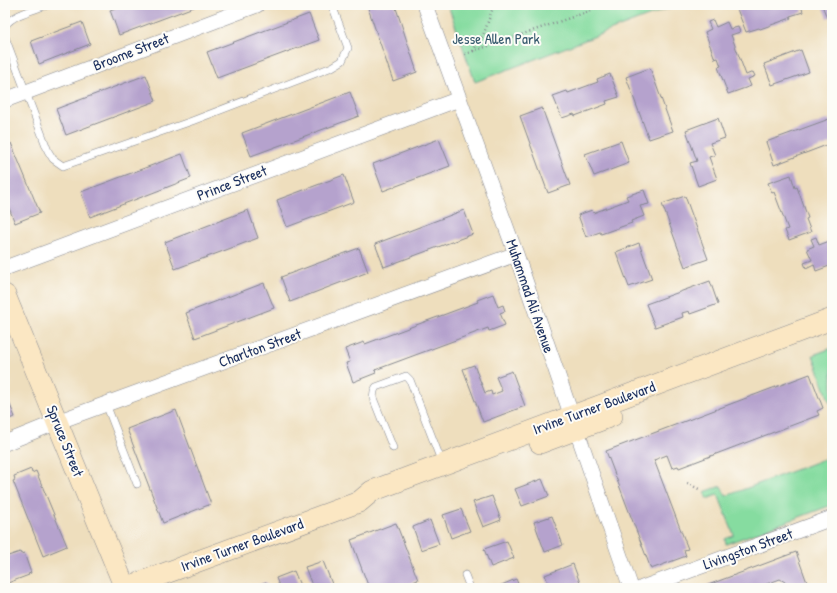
<svg xmlns="http://www.w3.org/2000/svg" width="837" height="593" viewBox="0 0 837 593" font-family="'Patrick Hand',sans-serif">
<rect width="100%" height="100%" fill="#fdfcf7"/>
<filter id="ink" filterUnits="userSpaceOnUse"><feTurbulence type="fractalNoise" baseFrequency=".025" numOctaves="2"/><feDisplacementMap in="SourceGraphic" scale="8" xChannelSelector="R" yChannelSelector="G"/><feConvolveMatrix kernelMatrix="1 2 1 2 8 2 1 2 1" color-interpolation-filters="sRGB"/></filter>
<filter id="wash" filterUnits="userSpaceOnUse"><feTurbulence type="fractalNoise" baseFrequency=".012" numOctaves="4" result="noise"/><feDisplacementMap in="SourceGraphic" scale="16" xChannelSelector="R" yChannelSelector="G"/><feGaussianBlur stdDeviation="0.9" result="paint"/><feColorMatrix in="noise" values="0 0 0 0 0 0 0 0 0 0 0 0 0 0 0 0 0 1.4 0 .05"/><feComposite in="paint" operator="in"/></filter>
<g filter="url(#wash)">
<rect width="100%" height="100%" fill="#eedebd"/>
<path fill="#86dca0" stroke="#50867f" d="M448 5H677L475 82Z
M832 348V402L830 403 813 355Z
M832 456V505L726 544 725 539 734 535 719 497 717 495 707 499 704 492 721 486 726 496Z"/>
<g id="blocks">
<path fill="#b5a2cd" d="M123 5H199L119 35 110 10Z
M367 5H395L417 72 393 81Z
M748 5 750 9 760 5H801L803 12 790 16 791 18 760 29 759 28 746 32 737 9Z
M822 5H832V16L827 18Z
M309 14 319 40 217 78 207 52Z
M713 20 716 27 727 22 730 29 738 27 740 32 731 35 746 75 753 72 755 76 748 79 751 86 728 94 718 67 721 66 718 58 715 59 705 32 711 29 708 22Z
M82 22 90 44 39 64 31 41Z
M801 50 809 72 772 85 764 64Z
M650 68 673 131 649 139 626 77Z
M610 74 619 97 606 101 607 104 575 116 574 114 562 118 553 96 567 91 568 93 598 82 597 79Z
M146 75 156 101 66 135 56 109Z
M350 92 359 116 251 156 242 133Z
M542 108 570 185 548 193 520 116Z
M718 118 725 138 710 143 715 155 709 157 717 179 698 186 690 163 697 161 686 130Z
M829 119 832 126V143L774 165 766 142Z
M439 139 450 166 383 191 373 164Z
M621 141 629 163 594 176 585 154Z
M11 143 40 213 15 223 5 198V145Z
M182 154 191 178 90 217 81 192Z
M344 175 354 202 287 227 277 200Z
M791 175 795 188 797 187 808 218 806 219 811 232 789 240 785 230 788 229 774 192 772 193 768 183Z
M644 190 649 204 640 206 644 216 631 221 632 223 601 234 600 232 586 237 578 215 592 210 593 213 628 200 626 196Z
M685 196 708 259 685 267 662 204Z
M248 210 258 238 175 269 165 242Z
M464 210 473 234 384 267 375 244Z
M816 237 819 245 832 240V265L816 271 814 264 806 268 804 263 812 260 807 249 814 246 811 239Z
M639 243 652 279 629 287 616 252Z
M359 248 368 272 290 302 281 277Z
M710 281 718 304 690 314 689 311 682 313 683 317 655 327 646 304Z
M264 283 274 308 195 338 186 313Z
M493 294 498 307 503 305 505 311 500 313 505 325 489 331 488 328 375 370 376 373 353 382 346 363 350 362 345 349 364 342 365 344 478 302 477 300Z
M474 365 485 393 491 391 492 395 502 391 496 377 512 371 525 406 483 422 463 369Z
M810 374 823 408 817 411 819 415 679 468 678 466 672 468 667 455 654 460 688 549 684 550 686 556 651 569 606 451Z
M5 393 15 417 5 420Z
M176 410 211 504 163 523 127 429Z
M31 469 32 473 36 471 67 546 43 556 13 481 15 480 14 476Z
M542 479 549 496 522 506 515 489Z
M492 496 501 520 483 527 473 502Z
M461 509 470 531 451 538 443 515Z
M552 516 563 545 545 552 534 522Z
M430 520 439 544 421 550 413 527Z
M396 523 418 580 397 588H369L351 540Z
M507 541 514 558 491 567 484 549Z
M20 552 21 554 24 553 31 573 28 574 29 575 5 584V557Z
M796 552 809 588H787L785 582 780 579 756 588H700Z
M323 561 332 584 321 588H313L305 567Z
M573 564 580 583 565 588H550L545 575Z
M294 571 301 588H280L276 578Z
M516 579 520 588H499V586Z
M266 582 268 588H250Z"/>
</g>
</g>
<g filter="url(#ink)">
<use href="#blocks" fill-opacity="0" stroke="#84868e" stroke-width="1"/>
<g fill="none" stroke-linecap="round" stroke-linejoin="round">
<g stroke="#84868e" stroke-width="8">
<path id="lane" d="M5 26C13 14 34 10 47 5
M5 37 48 151 53 159 63 166 192 121 332 67 342 61 348 48 332 5
M106 404 137 484
M393 448 373 398 374 391 376 387 406 376 410 380 442 463
M465 575 470 588"/>
</g>
<g stroke="#84868e" stroke-width="16">
<path id="street" d="M425 5 516 254 631 588
M5 100 257 5
M5 268 459 99
M5 443 57 422 516 254
M642 588 832 518"/>
</g>
<g stroke="#84868e" stroke-width="22">
<path id="secondary" d="M5 295 125 588
M540 443 612 416
M125 588 359 502 372 491 832 319"/>
</g>
<path stroke="#84868e" stroke-width="2.5" stroke-dasharray="1 3" stroke-linecap="butt" d="M473 51 484 33 494 5
M465 54 590 11 588 5
M687 483 699 489"/>
<use href="#lane" stroke="#fff" stroke-width="7"/>
<use href="#street" stroke="#fff" stroke-width="15"/>
<use href="#secondary" stroke="#fbe7c3" stroke-width="21"/>
</g>
</g>
<g text-anchor="middle" stroke-width="4" stroke-linejoin="round" paint-order="stroke">
<g font-size="15" fill="#365a6e" stroke="#fdfcf7">
<text x="496" y="44">Jesse Allen Park</text>
</g>
<g font-size="15" fill="#1b2f5e" stroke="#fdfcf7">
<text transform="translate(131 52) rotate(-21)" y="5">Broome Street</text>
<text transform="translate(232 183) rotate(-21)" y="5">Prince Street</text>
<text transform="translate(530 296) rotate(71)" y="5">Muhammad Ali Avenue</text>
<text transform="translate(260 348) rotate(-20)" y="5">Charlton Street</text>
<text transform="translate(594 408) rotate(-20)" y="5">Irvine Turner Boulevard</text>
<text transform="translate(65 441) rotate(68)" y="5">Spruce Street</text>
<text transform="translate(242 545) rotate(-20)" y="5">Irvine Turner Boulevard</text>
<text transform="translate(748 549) rotate(-20)" y="5">Livingston Street</text>
</g>
</g>
<rect width="837" height="593" fill="none" stroke="#fdfcf7" stroke-width="20"/>
</svg>
